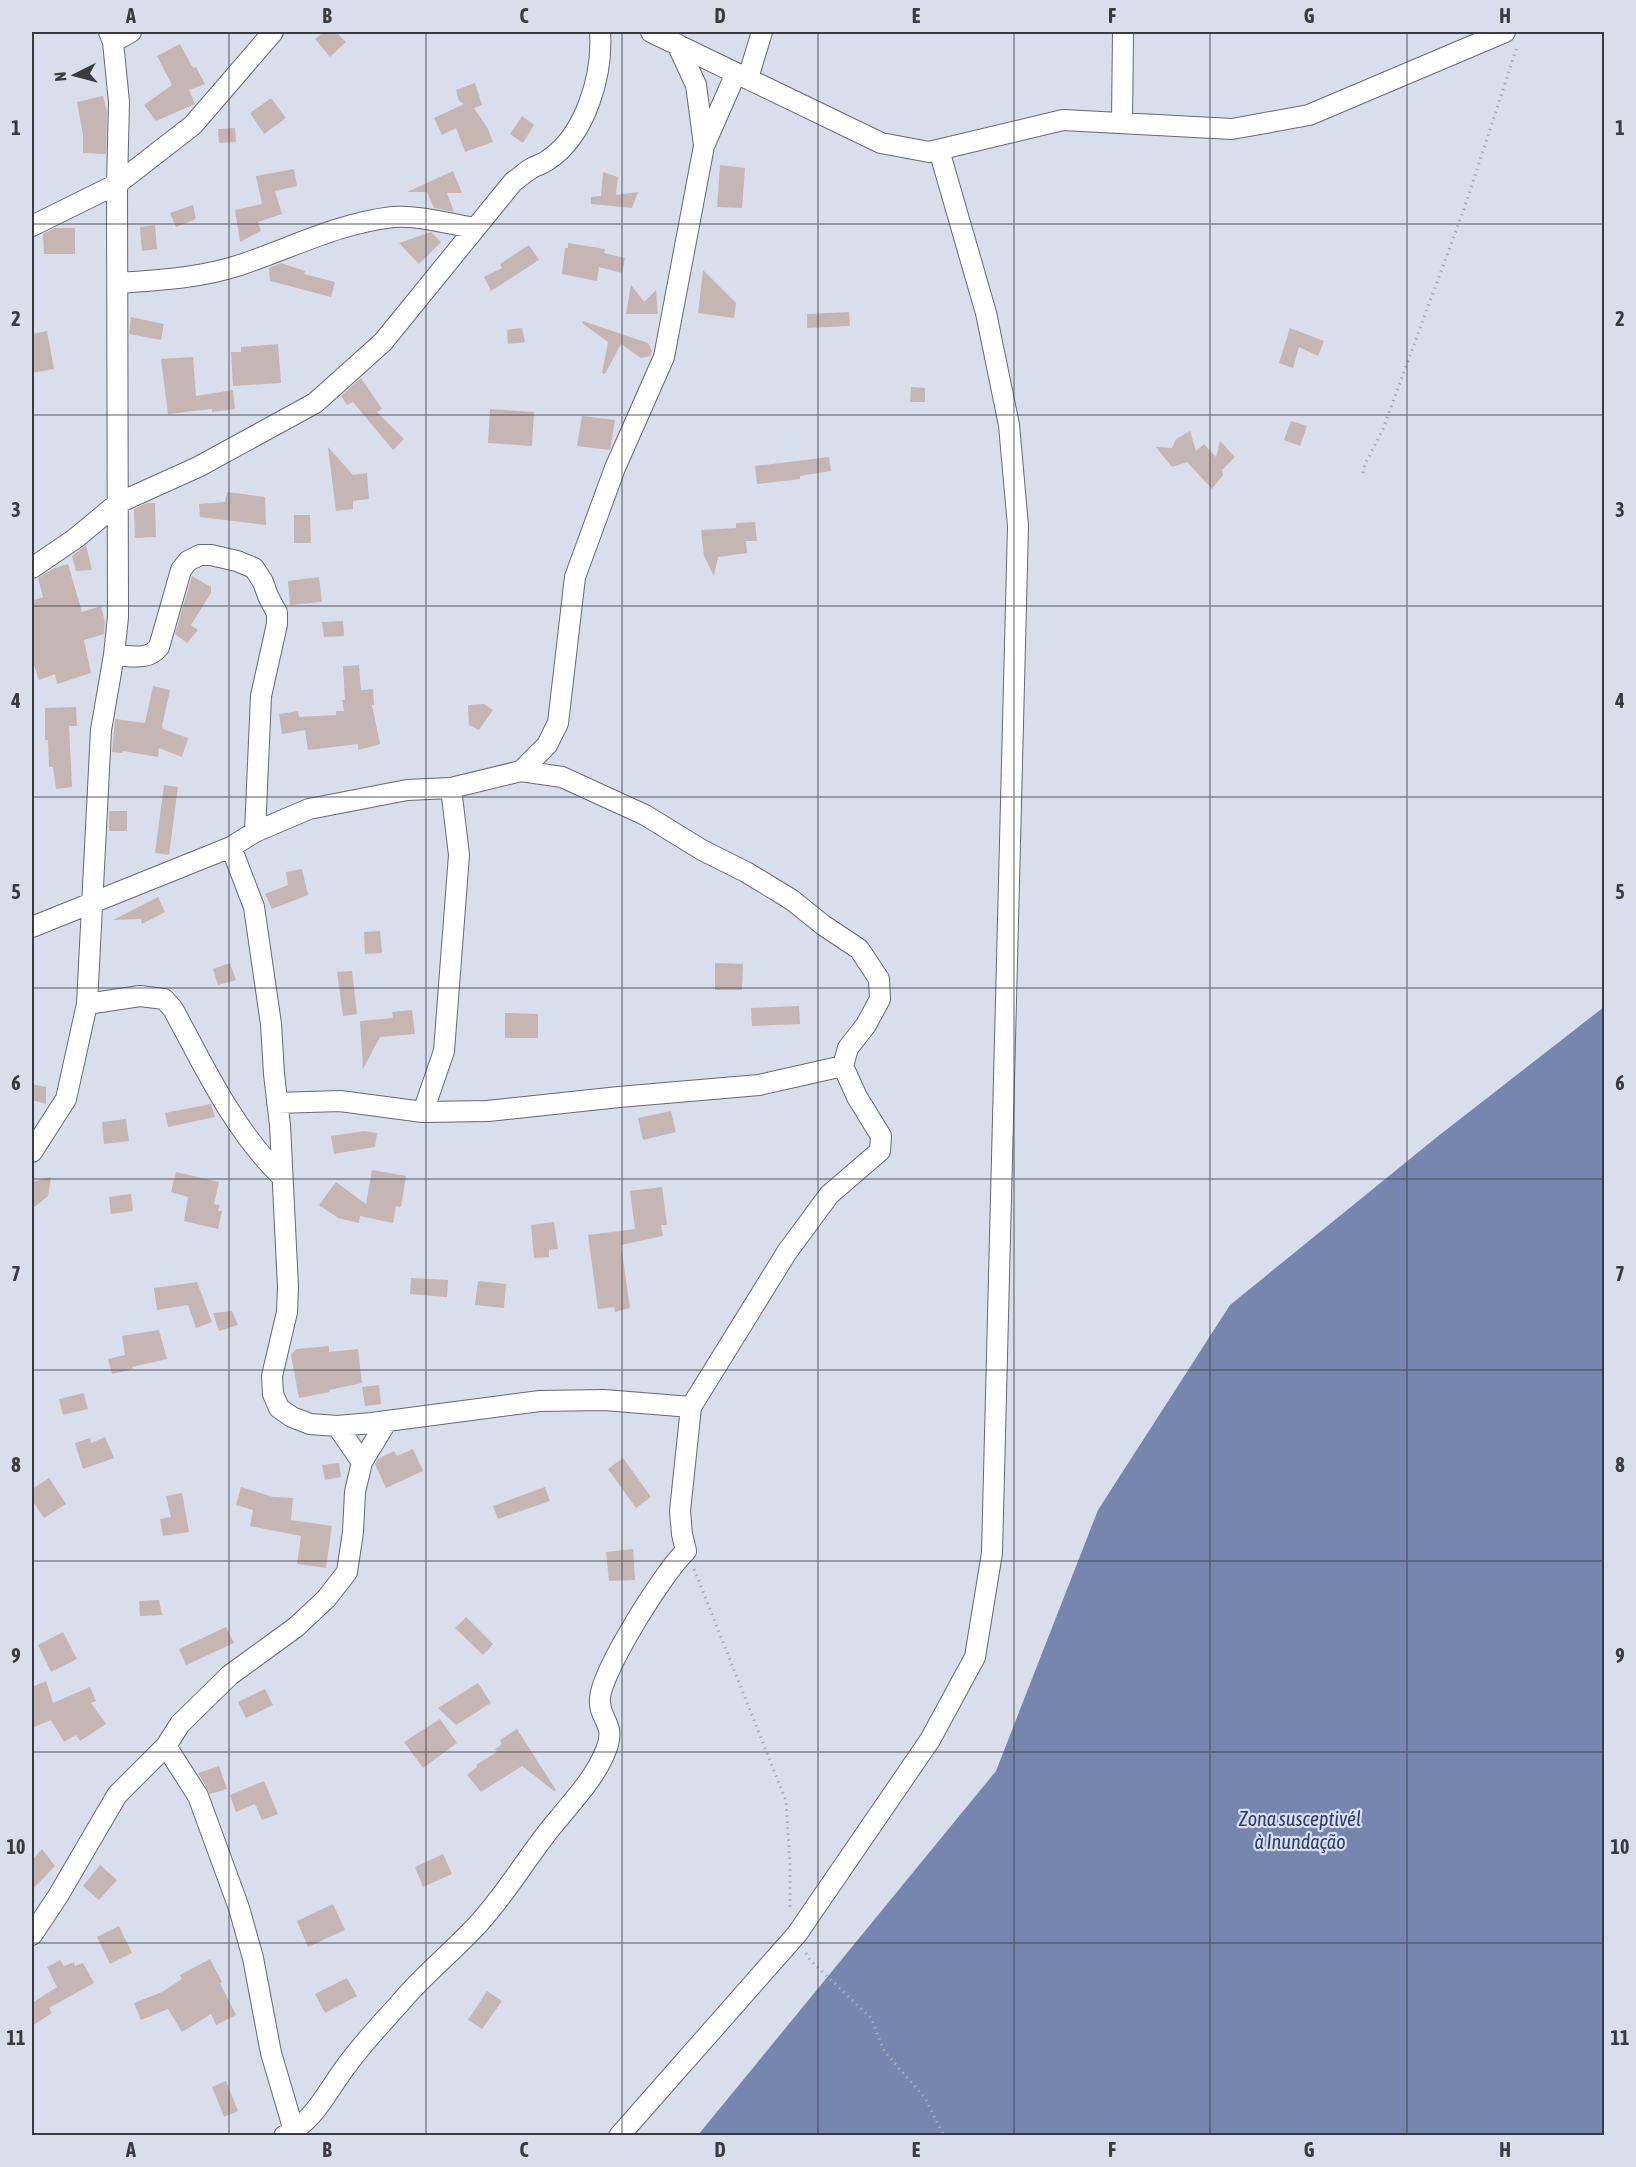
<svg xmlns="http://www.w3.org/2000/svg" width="1636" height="2167" viewBox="0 0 1636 2167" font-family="'Asap Condensed',sans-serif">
<rect width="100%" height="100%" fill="#d9deec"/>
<path fill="#7786ae" d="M1604 1007V2135H698L996 1771 1098 1510 1230 1305 1437 1137Z"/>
<path fill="#c6b6b3" d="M324 32H336L346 42 330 57 315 39Z
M180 44 193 68 196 67 205 84 189 90 195 104 156 121 144 105 172 85 157 56Z
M475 83 482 105 474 108 488 129 493 142 465 152 456 128 442 135 434 118 464 104 459 101 456 90Z
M103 96 107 112 106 154 83 153V135L77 102Z
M271 98 286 118 264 134 250 113Z
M522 116 534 125 523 143 510 134Z
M235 128 236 142 219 143 218 129Z
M720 165 745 168 742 208 717 207Z
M294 169 297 186 275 191 282 214 258 222 261 231 240 242 235 210 262 204 256 176Z
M453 171 462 193H447L454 212 434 208 427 192H407Z
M603 172 618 177 616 195 638 192 632 208 591 204V197L601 196Z
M193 205 196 219 176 227 170 213Z
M155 225 157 249 142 251 140 227Z
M55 228H75V254H44L43 234Z
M431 232 441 242 419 264 399 243Z
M568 243 605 249 604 253 625 258 622 273 599 267 597 281 562 274 565 248H568Z
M529 245 539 260 491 291 484 277 502 268 500 264Z
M281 263 305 271 304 274 335 282 331 297 270 281 269 268Z
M703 270 736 303 734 318 698 313Z
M631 285 644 302 656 290 658 314H626Z
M849 312 850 326 807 328V314Z
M131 317 164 324 161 340 129 334Z
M583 321 648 343 652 351 650 356 641 358 621 344 605 374 602 373 608 342 582 323Z
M522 328 525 342 508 344 507 330Z
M1290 328 1324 341 1318 356 1299 347 1293 368 1279 363Z
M47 331 54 369 32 373V334Z
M278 344 281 383 233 386 231 352H241V347Z
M193 357 196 396 233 390 235 409 212 412V409L168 414 161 359Z
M361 378 382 409 377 412 404 439 393 450 353 402 347 405 341 396Z
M911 387 925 388V402H910Z
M490 409 534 412 532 446 488 443Z
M582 416 615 420 610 450 577 446Z
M1291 421 1307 426 1300 446 1284 440Z
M1190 431 1196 451 1204 444 1216 457 1220 441 1235 457 1222 470 1223 475 1212 489 1187 462 1172 467 1156 447 1172 448 1176 439Z
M328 447 353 475 367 473 369 499 353 501V509L336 511Z
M829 457 831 471 800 476V479L757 484 755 466Z
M227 492 265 497 266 525 200 517 199 504 225 502Z
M147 503H155L156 537 135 538 134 509Z
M294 515H310L311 543H294Z
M755 522 757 541H746L747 553 718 557 714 576 704 556 701 530 736 528V523Z
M86 545 92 570 76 571 72 556Z
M68 564 82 612 101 606 105 622 104 634 84 640 91 673 57 684 55 674 39 680 32 659V601L43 597 38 578 52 569Z
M192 576 211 587V593L191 625 198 630 187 643 175 634Z
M319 577 322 602 290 605 288 581Z
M343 621 344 636 324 637 322 622Z
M359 665 361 690 373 689 374 705H372L380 744 358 750V744L308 750 305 730 282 734 279 714 298 711 299 717 336 715V711H344L342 700H345L343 666Z
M153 686 170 690 162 726 163 729 188 738 182 757 159 748 158 757 123 751 122 753 112 752 115 719 145 723Z
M484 704 493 710 479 730 469 725 468 705Z
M76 707 77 726H69L72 787 56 789 53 767H49L48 740H45V708Z
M164 785 178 787 169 855 155 853Z
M109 811H127V831H109Z
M302 869 308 895 272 909 265 894 288 885 286 872Z
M158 897 165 912 142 924 141 919 113 920Z
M380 931 382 953 365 954 364 932Z
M230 963 236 980 218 985 213 969Z
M715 963 743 964 742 990H715Z
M352 971 357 1014 343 1016 337 972Z
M799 1006 800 1024 752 1026 751 1008Z
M412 1010 415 1034 380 1037 363 1069 360 1021 393 1018 392 1012Z
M505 1013 538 1014V1038H505Z
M32 1084 46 1087V1104L32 1100Z
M211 1104 215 1117 168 1127 165 1113Z
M671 1111 676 1132 643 1140 638 1118Z
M126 1119 129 1141 104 1144 102 1122Z
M364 1131 377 1133 375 1147 334 1154 331 1136Z
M372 1170 406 1176 401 1207 396 1206 393 1223 360 1216 359 1223 338 1218 319 1205 336 1182 366 1204Z
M176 1172 219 1182 214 1204 220 1205 218 1211H222L218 1229 184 1221 188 1197 171 1192Z
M51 1177 48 1196 32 1209V1182Z
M662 1187 667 1225H661L663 1236 621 1245 630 1308 615 1312 614 1307 598 1309 588 1235 635 1229 630 1191Z
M131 1194 133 1211 111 1214 109 1197Z
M554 1222 558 1249 549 1250V1257L534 1258 531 1225Z
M411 1278 448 1280 447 1297 410 1294Z
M478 1281 506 1284 504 1308 475 1305Z
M197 1282 212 1322 196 1328 188 1305 157 1310 154 1288Z
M232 1311 238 1325 219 1331 213 1313Z
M159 1330 167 1359 132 1367 133 1369 112 1374 108 1359 125 1355 122 1336Z
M329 1346V1352L358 1349 362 1383 329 1390 330 1392 299 1398 291 1355 296 1349Z
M379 1385 381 1404 365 1406 362 1387Z
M84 1393 88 1409 63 1415 59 1399Z
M105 1437 114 1458 83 1469 75 1443 90 1438 91 1443Z
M413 1449 423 1471 386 1488 375 1464 378 1459 394 1451 397 1456Z
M623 1458 651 1497 636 1508 608 1469Z
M339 1463 341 1477 325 1480 322 1465Z
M49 1478 66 1504 44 1518 32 1500V1489Z
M241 1487 273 1497 293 1498 291 1520 332 1526 326 1568 297 1564 301 1536 250 1526 253 1510 236 1505Z
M545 1487 550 1501 498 1519 493 1506Z
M182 1493 189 1532 163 1536 160 1519 171 1517 166 1496Z
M633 1549 635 1580 609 1581 606 1552Z
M159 1600 162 1615 140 1616 139 1601Z
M466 1617 493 1644 483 1655 455 1628Z
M226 1627 234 1643 186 1665 179 1649Z
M63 1632 77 1659 51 1672 38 1645Z
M46 1681 53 1703 90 1687 96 1701 91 1703 106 1724 80 1741 76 1735 64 1742 51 1720 32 1728V1687Z
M478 1683 491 1703 456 1725 438 1708Z
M265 1689 273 1705 246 1718 238 1702Z
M440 1719 457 1743 423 1768 404 1742Z
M517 1729 556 1790 554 1791 522 1766 481 1792 467 1775 477 1767 476 1765 497 1752 495 1749 502 1744 500 1740Z
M219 1766 227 1789 210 1794 198 1773Z
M264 1781 278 1814 262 1820 255 1804 236 1812 230 1795Z
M42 1849 55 1866 32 1890V1860Z
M443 1854 452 1874 423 1887 415 1867Z
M100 1865 117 1880 99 1900 83 1886Z
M333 1904 345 1930 308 1947 297 1921Z
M119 1926 132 1953 110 1964 97 1937Z
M210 1959 222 1982 220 1983 236 2015 216 2025 211 2014 182 2032 168 2009 141 2020 134 2003 162 1992 182 1979 180 1975Z
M60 1960 64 1966 74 1962 75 1966 83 1963 94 1983 49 2008 52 2013 32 2026V2003L57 1987 47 1967Z
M347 1978 357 1996 325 2013 315 1994Z
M487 1991 502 2001 482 2029 468 2020Z
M226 2081 238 2111 224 2117 212 2087Z"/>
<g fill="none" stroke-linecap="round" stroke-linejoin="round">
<g stroke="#646974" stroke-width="22">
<path id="street" d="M651 32 881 143 929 152 1063 120 1232 129 1309 115 1505 32
M113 42 131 32
M677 44 696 85 704 145
M748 78 762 32
M1122 122 1123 32
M32 226 117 184 193 125 273 32
M118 283C159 280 201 278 240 265 291 248 339 223 393 217 419 215 449 224 475 228
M32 568 76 538 118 503 198 467 315 403 383 342 513 182C519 178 525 172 532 168 537 165 543 164 548 160 586 135 603 74 600 32
M114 655C131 656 148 661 159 647L181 570 188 561 200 555H211L237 561 254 568 263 582 268 596 277 613V624L261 696 255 832
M521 771 547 745 558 723 575 577 615 468 664 357 704 146 736 73
M231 847 254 907 271 1024 274 1074 280 1125 288 1287 287 1312 272 1376 273 1394 279 1408 292 1417 310 1424 337 1426 372 1423 540 1401 604 1400 691 1407
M32 927 231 847 255 832 309 809 407 790 451 788 521 771 562 777 645 815 702 850 746 872 792 900 823 925 859 949 879 979 880 999 866 1025 848 1048 843 1066 857 1097 881 1136 880 1151 829 1195 787 1252 691 1407 680 1511 682 1534 686 1551C665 1570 602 1670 600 1698 598 1720 617 1723 606 1750 596 1776 577 1796 560 1817 531 1850 510 1889 480 1922 455 1950 424 1974 400 2003 382 2023 363 2043 347 2065 327 2091 315 2121 284 2136
M87 1004 140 996 164 999 173 1009C205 1068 233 1129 281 1176
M277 1103 340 1101 423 1112 488 1111 619 1097 759 1085 843 1066
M423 1112 444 1051 459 855 451 788
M32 1152 66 1099 87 1004 101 730 114 655 118 617 117 184 119 102 113 42 109 32
M337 1426 362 1462
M166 1746 198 1796 239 1908 253 1958 271 2053 294 2131
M32 1935 58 1896 117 1795 166 1746 180 1724 230 1675 296 1627 326 1599 347 1572 353 1532 355 1492 362 1462 387 1421
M619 2136 797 1934 930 1740 975 1657 992 1553 1018 526 1009 425 986 313 939 150"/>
</g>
<path stroke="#a7abb6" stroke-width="3" stroke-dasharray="1.5 4.5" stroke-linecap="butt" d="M1363 473 1365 464 1383 429 1464 209 1517 47
M694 1569 786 1801 790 1863V1911
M806 1953 810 1960 871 2018 884 2051 925 2098 944 2136"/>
<use href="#street" stroke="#fff" stroke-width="20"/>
</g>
<path fill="none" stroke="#393b40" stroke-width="1.5" stroke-opacity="0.55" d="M229 32V2136M426 32V2136M622 32V2136M818 32V2136M1014 32V2136M1210 32V2136M1407 32V2136M32 224H1604M32 415H1604M32 606H1604M32 797H1604M32 988H1604M32 1179H1604M32 1370H1604M32 1561H1604M32 1752H1604M32 1943H1604"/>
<g text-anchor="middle" stroke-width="4.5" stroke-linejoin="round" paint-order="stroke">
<g font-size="20" font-style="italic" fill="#2a3a6f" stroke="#d9deec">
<text x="1300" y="1826">Zona susceptivél<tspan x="1300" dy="23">à Inundação</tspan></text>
</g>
</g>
<rect width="1636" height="2167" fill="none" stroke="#d9deec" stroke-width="66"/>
<g transform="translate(75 75) rotate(264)" stroke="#d9deec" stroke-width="4.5" paint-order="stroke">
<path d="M0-4.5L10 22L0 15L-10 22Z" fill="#393b40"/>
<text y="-9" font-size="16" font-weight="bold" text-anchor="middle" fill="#393b40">N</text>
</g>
<rect x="33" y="33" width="1570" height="2101" fill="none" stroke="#393b40" stroke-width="2"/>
<g font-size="20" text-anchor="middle" font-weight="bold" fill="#393b40">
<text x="131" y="23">A</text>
<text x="327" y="23">B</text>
<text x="524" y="23">C</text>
<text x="720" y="23">D</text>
<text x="916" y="23">E</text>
<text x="1112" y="23">F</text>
<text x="1309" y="23">G</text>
<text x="1505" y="23">H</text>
<text x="16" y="135">1</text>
<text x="1620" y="135">1</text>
<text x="16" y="326">2</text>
<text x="1620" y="326">2</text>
<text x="16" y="517">3</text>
<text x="1620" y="517">3</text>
<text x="16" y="708">4</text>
<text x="1620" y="708">4</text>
<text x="16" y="899">5</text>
<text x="1620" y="899">5</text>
<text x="16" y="1090">6</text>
<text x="1620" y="1090">6</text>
<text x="16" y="1281">7</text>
<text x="1620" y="1281">7</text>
<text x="16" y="1472">8</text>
<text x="1620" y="1472">8</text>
<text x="16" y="1663">9</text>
<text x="1620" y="1663">9</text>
<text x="16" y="1854">10</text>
<text x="1620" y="1854">10</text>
<text x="16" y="2045">11</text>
<text x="1620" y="2045">11</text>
<text x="131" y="2157">A</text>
<text x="327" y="2157">B</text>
<text x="524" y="2157">C</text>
<text x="720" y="2157">D</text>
<text x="916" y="2157">E</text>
<text x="1112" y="2157">F</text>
<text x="1309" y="2157">G</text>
<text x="1505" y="2157">H</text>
</g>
</svg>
